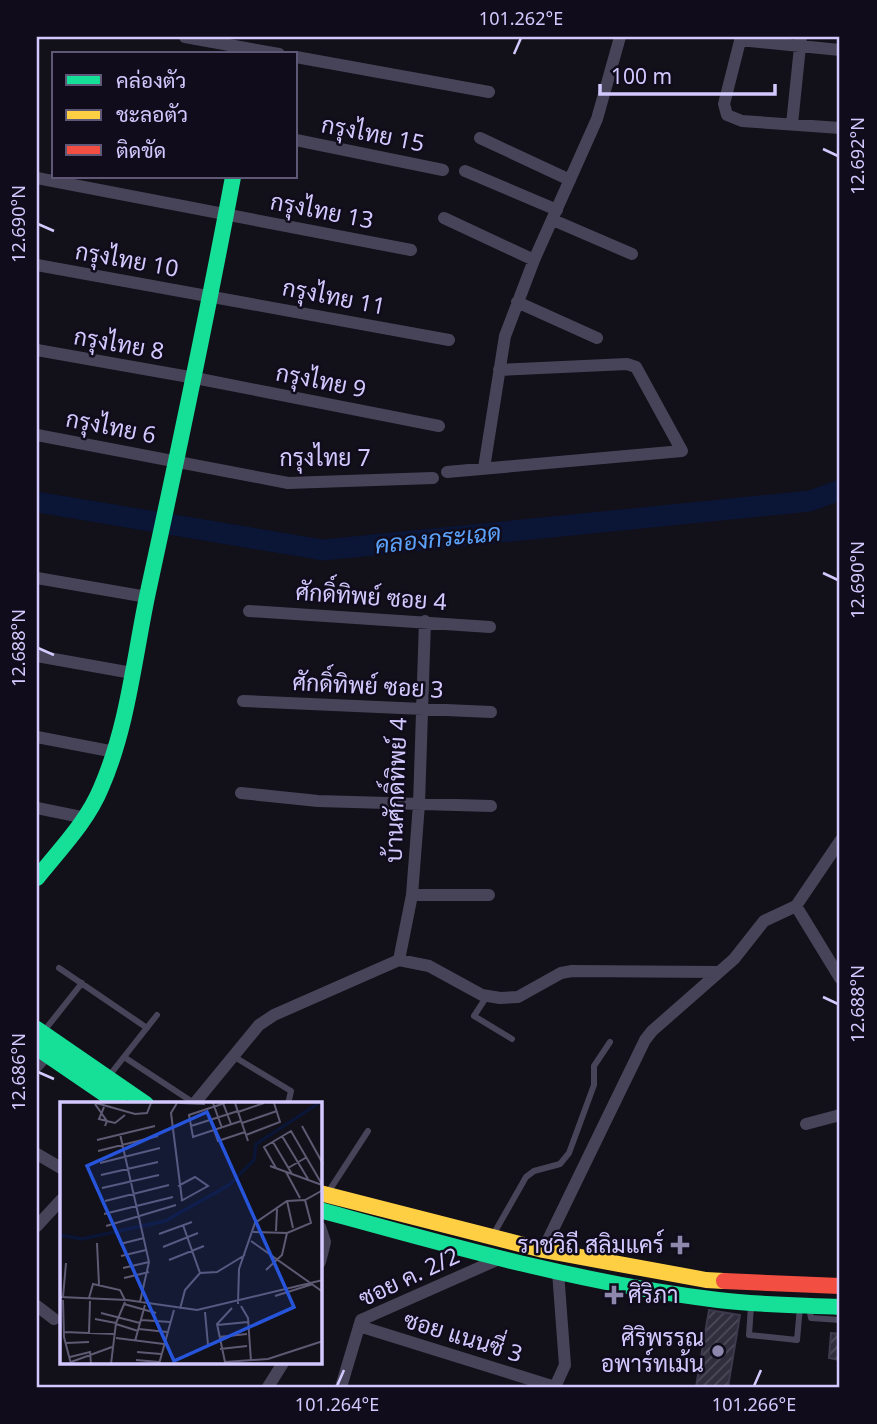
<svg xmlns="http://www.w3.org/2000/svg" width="877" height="1424" viewBox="0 0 877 1424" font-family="'Noto Sans',Sarabun,sans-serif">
<defs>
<pattern id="building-hatch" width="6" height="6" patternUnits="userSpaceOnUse" patternTransform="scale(1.75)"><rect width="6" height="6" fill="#302d3c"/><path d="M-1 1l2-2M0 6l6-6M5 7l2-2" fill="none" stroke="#4d4a59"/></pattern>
</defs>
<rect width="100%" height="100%" fill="#121018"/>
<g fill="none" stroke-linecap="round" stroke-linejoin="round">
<path stroke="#0b1535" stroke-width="21" d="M37 502 323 550 810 501 840 490"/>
</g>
<path fill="url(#building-hatch)" stroke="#3e3a4d" stroke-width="2" d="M709 1310 740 1315 728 1387H696Z
M831 1333 840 1334V1360L829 1358Z"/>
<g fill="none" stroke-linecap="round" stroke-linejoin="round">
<path stroke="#474459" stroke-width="6" d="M59 968 147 1028
M487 996 474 1016 512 1039
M44 1031 82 983
M233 1056 291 1091 288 1104
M124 1057 194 1103
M109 1076 157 1015
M327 1194 368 1131
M493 1235 526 1177 534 1171 560 1164 569 1153 594 1085V1066L610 1042
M751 1306 749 1335 797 1340 800 1307
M809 1307 811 1318 840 1320"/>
<path stroke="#474459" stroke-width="12" d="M185 37 279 54
M741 37 724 104 727 115 742 121 840 128
M740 40 840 50
M296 57 489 92
M792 124 801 37
M480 138 570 180
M296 140 443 170
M465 171 557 210
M37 178 411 250
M444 218 534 260
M553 220 632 254
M37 265 449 340
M517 302 597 338
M37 350 195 378 439 426
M37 435 288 483 433 478
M484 468 505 336 534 260 597 119 620 37
M447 472 682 451 636 367 627 364 499 370
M37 578 147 597
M249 611 490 627
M37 656 132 673
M243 701 491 712
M37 737 115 752
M241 793 318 801 491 806
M37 808 86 818
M412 895H489
M796 906 840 978
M399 960 412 895 419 804 425 621
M37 1066 47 1055
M194 1104 259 1025 274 1015 399 960 429 966 482 995 500 998 518 997 561 973 572 971 719 972
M806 1124 840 1115
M37 1154 61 1168
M37 1226 61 1200
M320 1227 325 1242 320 1262
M543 1250 645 1040 652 1031 734 959 764 921 796 906 840 841
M37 1306 54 1319
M359 1326 555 1387 565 1365 558 1272
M268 1387 283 1363
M341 1387 361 1320 499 1259"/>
<path stroke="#16e098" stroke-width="16" d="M37 878C60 849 87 822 101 788 128 726 134 658 148 592 178 454 207 316 233 177
M37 1029 146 1104
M37 1048 119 1104
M320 1210C451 1246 583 1284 718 1300 759 1305 799 1305 840 1307"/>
<path stroke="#ffcf43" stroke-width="16" d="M320 1193 543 1250 706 1280 724 1281"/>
<path stroke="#f24e42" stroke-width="16" d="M724 1281 840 1286"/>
</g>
<path fill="none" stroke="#d3c9fe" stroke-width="2.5" d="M514 54 521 38M823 149 838 156M38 224 54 231M823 573 838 580M38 648 54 655M823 997 838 1004M38 1072 54 1079M337 1386 344 1370M754 1386 761 1370"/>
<g fill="#8f88ae" stroke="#100c1c" stroke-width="2.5">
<path d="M676.5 1234.5h7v7h7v7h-7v7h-7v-7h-7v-7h7z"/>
<path d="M610.5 1284.5h7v7h7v7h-7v7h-7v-7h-7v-7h7z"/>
<circle cx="718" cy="1351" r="7"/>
</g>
<g text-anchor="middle" stroke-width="5" stroke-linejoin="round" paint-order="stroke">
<g font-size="23" fill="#d3c9fe" stroke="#100c1c">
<text transform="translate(373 134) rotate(11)" y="8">กรุงไทย 15</text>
<text transform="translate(322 211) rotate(11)" y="8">กรุงไทย 13</text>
<text transform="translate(127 260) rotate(10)" y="8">กรุงไทย 10</text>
<text transform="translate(334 297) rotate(11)" y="8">กรุงไทย 11</text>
<text transform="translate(119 344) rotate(10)" y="8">กรุงไทย 8</text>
<text transform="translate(321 381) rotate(11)" y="8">กรุงไทย 9</text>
<text transform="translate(111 427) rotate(11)" y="8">กรุงไทย 6</text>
<text x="325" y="466">กรุงไทย 7</text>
<text transform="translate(371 597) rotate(4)" y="8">ศักดิ์ทิพย์ ซอย 4</text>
<text transform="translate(368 686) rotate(3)" y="8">ศักดิ์ทิพย์ ซอย 3</text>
<text transform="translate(396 790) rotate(-88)" y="8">บ้านศักดิ์ทิพย์ 4</text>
<text transform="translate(409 1277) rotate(-25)" y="8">ซอย ค. 2/2</text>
<text transform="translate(463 1337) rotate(17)" y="8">ซอย แนนซี่ 3</text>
</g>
<g font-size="23" fill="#d3c9fe" stroke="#100c1c" text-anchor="end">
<text x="664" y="1253">ราชวิถี สลิมแคร์</text>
<text x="628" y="1303" text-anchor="start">ศิริภา</text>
<text x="704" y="1346">ศิริพรรณ<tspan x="704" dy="26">อพาร์ทเม้น</tspan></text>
</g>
<g font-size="24" font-style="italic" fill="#5aa2fa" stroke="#100c1c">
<text transform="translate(438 539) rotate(-6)" y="8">คลองกระเฉด</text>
</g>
</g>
<g transform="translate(60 1102)">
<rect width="262" height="262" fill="#121018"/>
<path fill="none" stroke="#0b1535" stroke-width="3.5" d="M0 133 22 137 105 119 169 83 194 58 196 42 259 1"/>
<path fill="none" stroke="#5f5a74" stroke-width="2" d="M36 1 75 12 87 11 91 1M117 1 111 11 122 98M120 1 145 2M153 1 162 26M163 1 171 22M165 1 129 13 133 35 181 19M175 1 188 39M35 2 47 19 55 21 65 13M44 5 39 17 47 19 45 24M178 10 204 1M182 21 217 9M131 24 178 9M242 24 263 62M154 28 158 39 185 30M60 32 89 160 80 200M186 33 220 20 214 1M222 34 248 77M37 38 95 24M213 40 232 72M38 49 98 34M40 61 100 46M210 64 262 83M216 66 204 45 231 29 263 84M228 66 247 55M226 70 240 96M41 73 98 60M118 84 135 75 148 84 121 99M42 86 99 73M45 99 109 83M227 99 233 126M44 112 113 95M123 123 140 171M46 124 116 103M216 129 217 107M193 130 227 131M99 132 132 120M191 139 263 190M37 141 39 183M60 142 84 136M103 145 138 131M61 154 86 148M109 158 144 144M63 166 89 160M206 168 222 153 227 131 251 121 245 98M64 176 89 170M215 194 253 182M0 195 67 198 137 208 263 178M3 195 6 161M29 196 33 182 60 188 65 198M3 198 4 235 11 262M64 202 96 211M178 202 179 167 195 121 227 99 245 98 263 88M181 204 188 216 191 259M172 206 157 222 165 260 208 257 263 239M120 207 125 188 140 171 157 170 185 153M145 210 148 243M41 211 80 221M35 217 56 221M81 218 110 220M56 222 78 229M157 223 188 220M79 227 107 230M4 230 55 232M29 231 30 199M159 235 187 232M56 236 104 242M75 239 85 203M6 241 29 240M160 247 187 244M77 250 101 252M10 255 30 250 31 262M76 258 99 260M11 260 52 245M51 262 56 221 65 200M99 262 114 208"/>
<path fill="#2654da" fill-opacity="0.15" stroke="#2654da" stroke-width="3.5" d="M147 10 234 205 114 259 27 64Z"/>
<rect width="262" height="262" fill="none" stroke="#d3c9fe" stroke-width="3.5"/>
</g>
<rect width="877" height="1424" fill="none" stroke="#100c1c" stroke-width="77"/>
<rect x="52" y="52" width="245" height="126" fill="#100c1c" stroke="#5e5876" stroke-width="2"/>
<rect x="66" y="75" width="35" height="10" fill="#16e098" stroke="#5e5876" stroke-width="2"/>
<text x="116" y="88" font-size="21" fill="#d3c9fe">คล่องตัว</text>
<rect x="66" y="110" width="35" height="10" fill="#ffcf43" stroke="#5e5876" stroke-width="2"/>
<text x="116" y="122" font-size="21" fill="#d3c9fe">ชะลอตัว</text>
<rect x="66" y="145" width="35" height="10" fill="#f24e42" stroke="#5e5876" stroke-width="2"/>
<text x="116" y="158" font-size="21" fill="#d3c9fe">ติดขัด</text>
<path d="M600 84v10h175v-10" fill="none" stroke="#d3c9fe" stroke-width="3.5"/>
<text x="611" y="84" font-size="21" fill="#d3c9fe" stroke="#100c1c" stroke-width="5" paint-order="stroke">100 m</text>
<rect x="38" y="38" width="800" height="1348" fill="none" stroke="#d3c9fe" stroke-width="2.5"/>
<g font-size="18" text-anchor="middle" fill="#d3c9fe">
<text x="521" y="25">101.262°E</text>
<text transform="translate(858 156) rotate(-90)" y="6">12.692°N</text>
<text transform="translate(19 224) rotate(-90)" y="6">12.690°N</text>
<text transform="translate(858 580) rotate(-90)" y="6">12.690°N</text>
<text transform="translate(19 648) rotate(-90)" y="6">12.688°N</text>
<text transform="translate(858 1004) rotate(-90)" y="6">12.688°N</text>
<text transform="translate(19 1072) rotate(-90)" y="6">12.686°N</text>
<text x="337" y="1411">101.264°E</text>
<text x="754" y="1411">101.266°E</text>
</g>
</svg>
